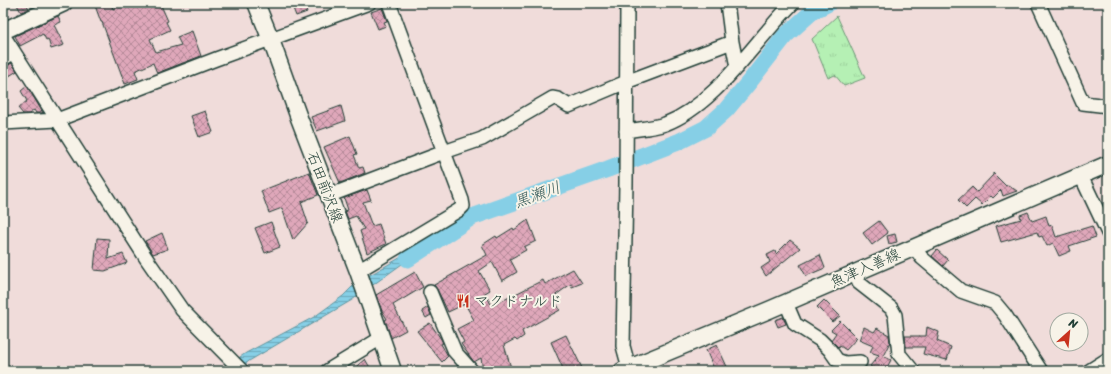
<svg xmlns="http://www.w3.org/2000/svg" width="1111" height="374" viewBox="0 0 1111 374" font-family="Sriracha,'Klee One',sans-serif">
<defs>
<pattern id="grass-tufts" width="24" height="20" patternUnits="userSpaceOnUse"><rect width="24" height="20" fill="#b5f0b4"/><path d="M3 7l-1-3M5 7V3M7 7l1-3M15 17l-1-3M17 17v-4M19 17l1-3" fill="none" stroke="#9bcf9b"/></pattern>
<pattern id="water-rules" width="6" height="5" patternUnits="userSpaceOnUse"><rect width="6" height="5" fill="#86cfe6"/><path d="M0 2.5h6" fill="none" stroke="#6da9bb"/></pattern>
<pattern id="building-cross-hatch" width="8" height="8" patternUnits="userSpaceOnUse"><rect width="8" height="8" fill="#dfa7ba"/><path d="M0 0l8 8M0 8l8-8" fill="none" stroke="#b48998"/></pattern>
</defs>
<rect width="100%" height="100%" fill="#f0dcda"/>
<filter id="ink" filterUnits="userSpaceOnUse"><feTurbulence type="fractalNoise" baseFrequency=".025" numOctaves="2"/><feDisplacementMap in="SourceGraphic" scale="8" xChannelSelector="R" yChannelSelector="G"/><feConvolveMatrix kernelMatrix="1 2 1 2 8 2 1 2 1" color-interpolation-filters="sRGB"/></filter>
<g filter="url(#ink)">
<path fill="url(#grass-tufts)" stroke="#6a9674" d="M837 16 865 78 844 86 835 75 828 78 812 39Z"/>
<path fill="url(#water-rules)" stroke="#5d959f" d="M452 228 352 300 249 361 237 371H219L246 353 314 317 343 296 356 283Z"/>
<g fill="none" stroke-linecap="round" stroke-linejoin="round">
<path stroke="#86cfe6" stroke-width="17" d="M408 259 472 217 608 169 678 142 706 128 726 110 750 81 785 36 813 11 829 3"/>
</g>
<path fill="url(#building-cross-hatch)" stroke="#1f3d34" d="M16 3H26L29 9 21 12Z
M94 3H111L113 9 121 3H139L141 7 150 3H160L168 21 166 22 170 30 150 39 156 52 181 45 177 37 192 31 201 56 157 73 153 63 135 71 138 79 125 84 102 22H101Z
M291 3H318L306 9 307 12 296 16Z
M382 8 387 21 384 22 386 26 378 29 371 12Z
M58 16 61 22 54 25 64 45 51 49 48 39 46 40 43 34 20 46 15 36Z
M12 63 17 71 3 80V68Z
M27 86 43 113H36L34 110 29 114H23L18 108 27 101 21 91Z
M341 106 345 121 317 131 311 117Z
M205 111 213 132 199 137 191 116Z
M350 136 357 154 354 155 359 168 363 167 365 173 340 183 324 147Z
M309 172 318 195 301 202 308 223 293 240 282 208 269 213 261 191Z
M993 173 1006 186 1008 185 1017 191 1003 196 1001 190 993 198 991 196 982 205 975 199 966 208 958 200 972 187 977 192 993 175Z
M367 190 371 200 363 202 372 226 379 224 386 244 367 253 360 231 364 229 356 216 348 219 345 211 348 210 344 198Z
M1028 212 1032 221 1046 216 1049 226 1052 225 1056 237 1092 226 1096 237 1069 246 1071 251 1059 256 1053 243 1047 246 1042 236 1039 237 1037 232 1001 242 996 226 1021 219 1020 215Z
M528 220 536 241 524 247 526 250 510 259 517 272 502 281 492 262 479 271 490 290 485 293 492 306 543 280 545 284 573 269 582 283 572 287 571 284 553 297 560 310 522 331 524 336 517 341 515 339 504 345 512 371H483L481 358 474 362 461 344 464 342 457 329 474 320 465 304 448 312 437 289 434 285 487 255 482 245 496 236 497 238 513 228 514 230Z
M879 221 888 233 872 245 863 233Z
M271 222 280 247 265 253 255 228Z
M162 233 168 249 153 254 145 241Z
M895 234 897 242 889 244 887 236Z
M97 238 109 239 108 259 123 254 127 263 105 271 94 270Z
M790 240 800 248 766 276 761 268 770 262 767 255 775 251 776 254Z
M937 250 948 260 943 266 932 256Z
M820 255 825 268 806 276 800 265Z
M415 272 423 287 393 305 406 330 391 338 385 320 387 319 382 311 376 295Z
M824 300 840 316 832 322 817 307Z
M428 307 431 315 426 318 422 311Z
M783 317 786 324 778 327 775 320Z
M840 321 857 338 846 350 840 346 839 348 831 340 836 333 831 330Z
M430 323 441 339 443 343 441 344 448 356 442 362 417 331Z
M864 327 874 332 877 328 889 335 890 342 883 356 891 360 885 371H877L870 366 879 355 870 352 873 346 859 340Z
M927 327 939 332 937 341 951 347 947 360 923 354 925 347H906L905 336H926Z
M566 335 582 368 575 371H564L551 342Z
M717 345 729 371H715L706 350Z
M365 359 372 371H351Z"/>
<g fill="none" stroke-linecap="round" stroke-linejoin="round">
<g stroke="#1f3d34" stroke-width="16">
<path id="minor" d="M627 3 626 183 623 346 629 368
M727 3 732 42 737 67
M1038 3 1083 103 1108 106
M3 35 146 258 182 310 242 371
M3 59 14 52
M3 123 57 120 216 59 369 3
M626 131C638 129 653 128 665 124 717 104 754 41 793 3
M1081 176 1108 233
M328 196 444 152 389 3
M914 247 922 258 961 291 995 303 1005 315 1041 371
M358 271 459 210 463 206 462 200 444 152 482 139 553 98 558 99 569 106 626 82 732 42
M855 273 859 283 891 308 895 315 899 354 913 371
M430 292 455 352 472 371
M786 303 795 324 820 340 830 350 837 360 845 363 860 362
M327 371 381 338
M1089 371 1108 359"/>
</g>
<g stroke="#1f3d34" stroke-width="19">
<path id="major" d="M256 3 271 40 299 118 358 271 393 371
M3 31 64 3
M622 371 769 310 1108 164"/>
</g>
<use href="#minor" stroke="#f7f3e8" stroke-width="13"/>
<use href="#major" stroke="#f7f3e8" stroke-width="16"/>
</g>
</g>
<defs>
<g id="restaurant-bare" transform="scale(1.08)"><path d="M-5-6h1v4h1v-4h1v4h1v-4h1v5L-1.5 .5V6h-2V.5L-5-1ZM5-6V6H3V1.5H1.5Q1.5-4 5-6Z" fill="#c8321e" stroke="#f7f3e8" stroke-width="2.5" paint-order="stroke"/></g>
</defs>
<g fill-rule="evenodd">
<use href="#restaurant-bare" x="463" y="301"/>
</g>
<g text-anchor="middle" stroke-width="4" stroke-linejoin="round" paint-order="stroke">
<g font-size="15" fill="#1f3d34" stroke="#f7f3e8">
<text transform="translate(325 187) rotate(69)" y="5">石田前沢線</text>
<text transform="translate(865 268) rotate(-24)" y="5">魚津入善線</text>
</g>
<g font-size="15" fill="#1f3d34" stroke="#f7f3e8" text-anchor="start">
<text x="474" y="306">マクドナルド</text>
</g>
<g font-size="16" font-style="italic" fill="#345a58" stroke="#f7f3e8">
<text transform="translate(537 194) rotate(-20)" y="6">黒瀬川</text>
</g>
</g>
<rect width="1111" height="374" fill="none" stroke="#f7f3e8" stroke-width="16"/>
<rect x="8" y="8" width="1095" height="358" fill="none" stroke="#1f3d34" stroke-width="1.5" filter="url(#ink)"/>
<g transform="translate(1069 332) rotate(27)"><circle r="19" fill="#f7f3e8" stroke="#a1aaa0"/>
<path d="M0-3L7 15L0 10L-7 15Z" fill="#c8321e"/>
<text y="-6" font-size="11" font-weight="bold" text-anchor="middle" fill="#1f3d34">N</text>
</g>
</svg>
